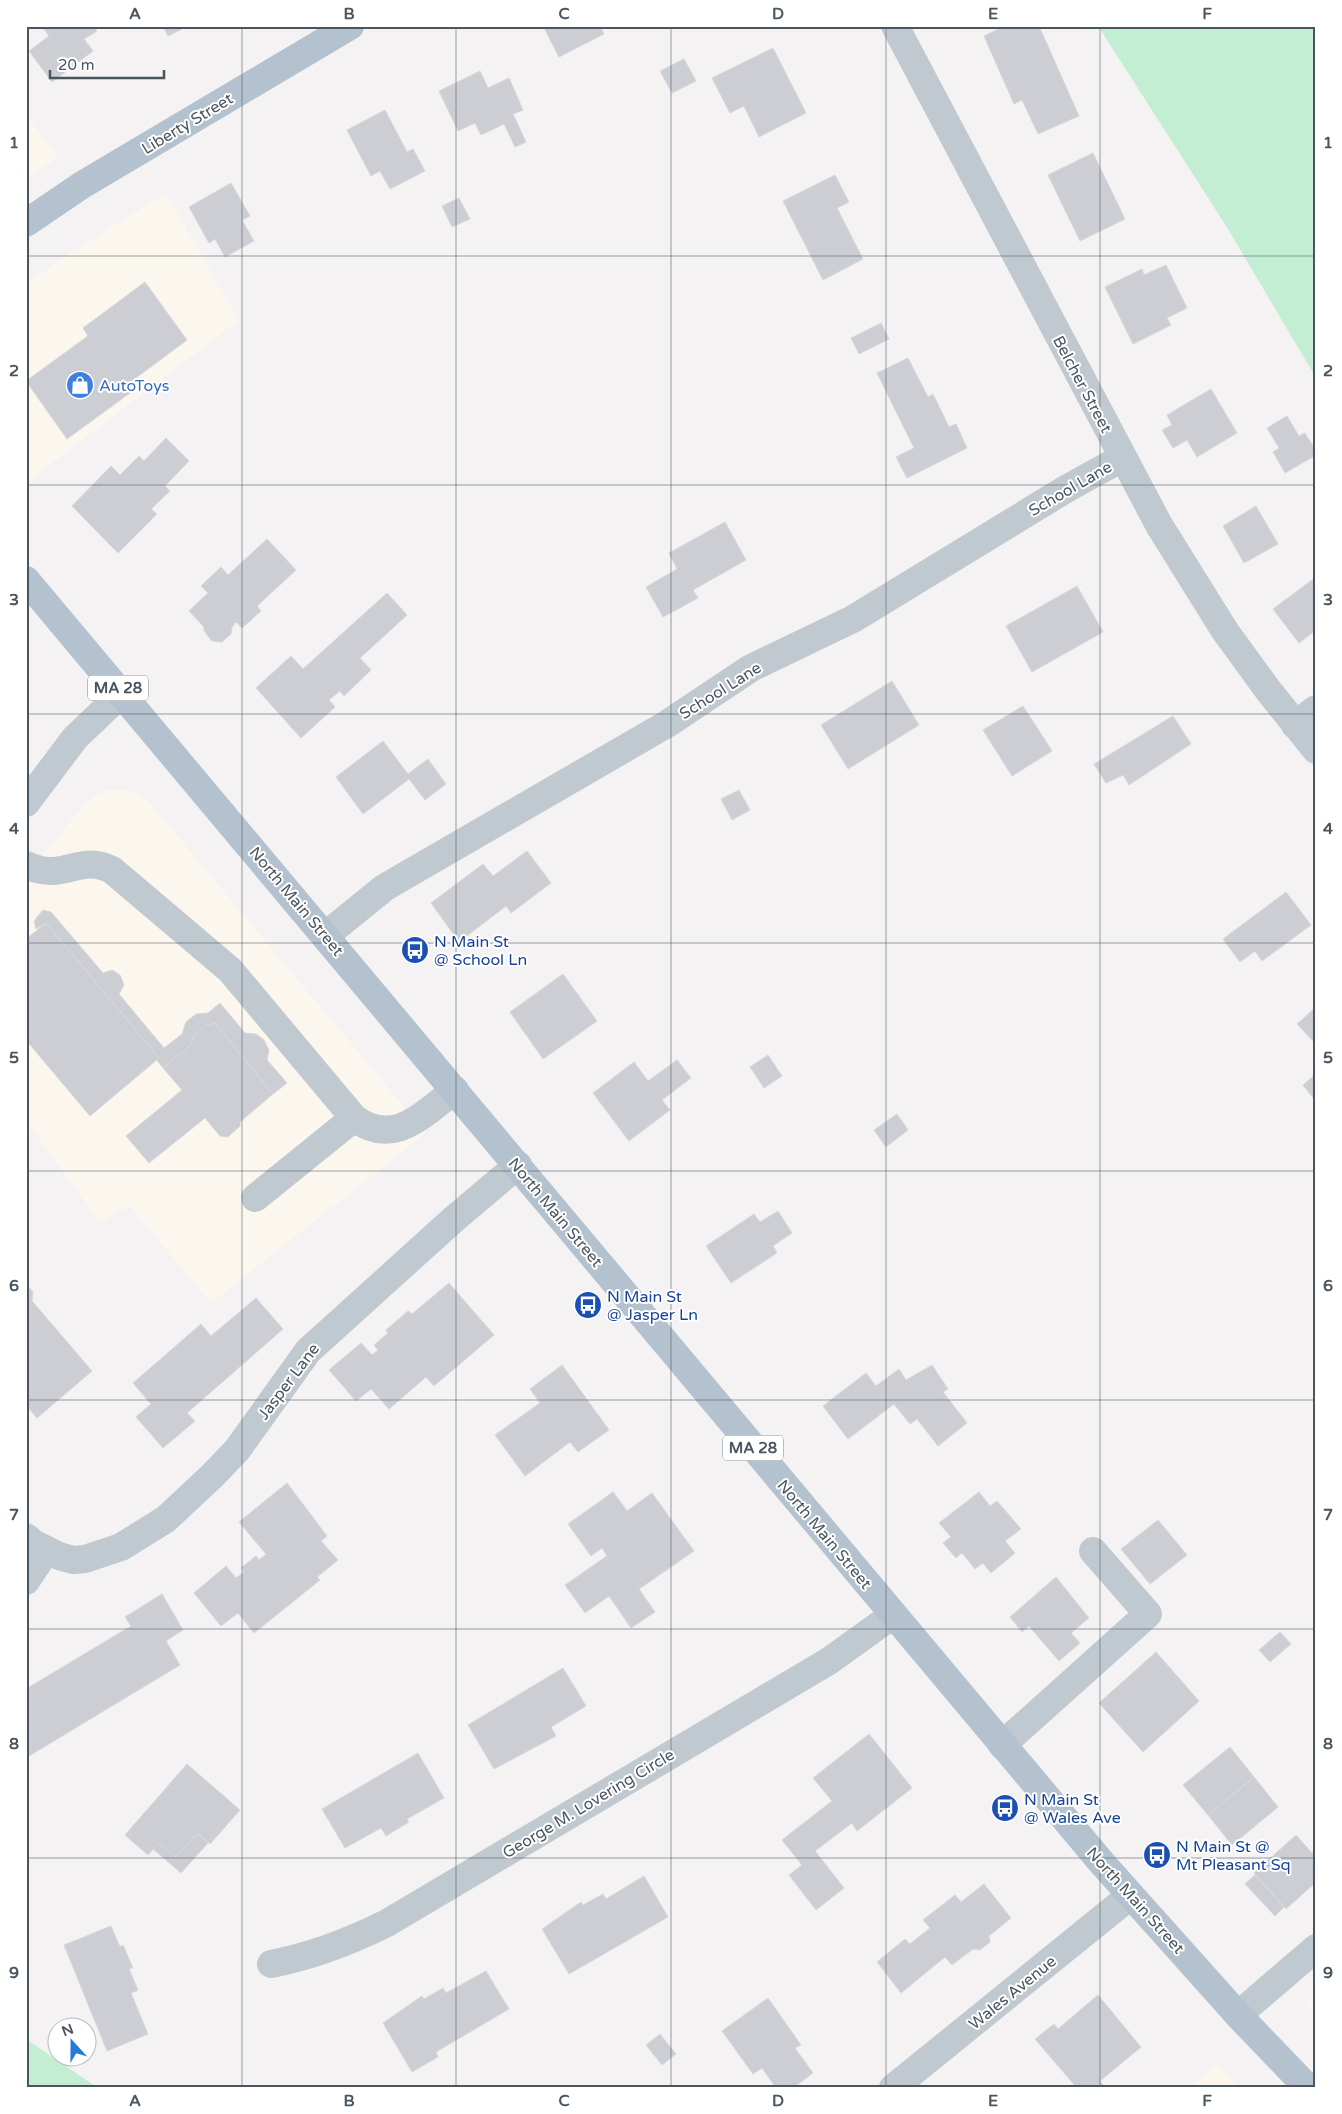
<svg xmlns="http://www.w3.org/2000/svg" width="1342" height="2114" viewBox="0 0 1342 2114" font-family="'Varela Round',sans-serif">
<rect width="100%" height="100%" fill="#f4f2f2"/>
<path fill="#fcf7ee" d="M26 115 58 157 26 178Z
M166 193 239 320 26 483V284L70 253Z
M108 790 130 791 149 802 426 1133 211 1303 130 1206 100 1222 26 1121V875L84 805 96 795Z
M1316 1994V2015L1304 2003Z
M1218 2064 1241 2088H1189Z"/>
<path fill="#c4eed3" d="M1098 26H1316V378L1228 229Z
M26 2039 98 2088H26Z"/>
<path fill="#ccced4" stroke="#d6d8dc" d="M42 26H93L97 31 84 39 93 51 52 82 29 51 49 36Z
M163 26H188L168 36Z
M543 26H600L604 34 559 57Z
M1005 26H1039L1079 116 1038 134 1022 100 1014 104 984 36Z
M773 48 806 113 759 137 744 106 730 113 712 78Z
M684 59 696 81 672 93 660 71Z
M480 71 488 88 509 78 523 110 513 114 526 142 515 147 504 124 481 135 475 123 458 131 439 91Z
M385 110 407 152 413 149 425 171 390 189 380 171 371 176 347 130Z
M1093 153 1125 219 1080 241 1048 175Z
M835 175 849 202 837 208 863 259 823 280 783 201Z
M231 183 250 216 242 220 254 241 225 257 215 239 209 243 189 207Z
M459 198 470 219 452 227 442 206Z
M1166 265 1187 308 1167 318 1171 325 1133 344 1105 287 1142 269 1144 275Z
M145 282 187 340 125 386 130 393 67 439 26 381 88 336 83 328Z
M881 323 889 339 859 354 851 338Z
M908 358 928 397 933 394 949 427 956 424 967 448 907 478 896 457 914 448 877 373Z
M1211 389 1237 433 1197 457 1187 440 1173 448 1162 430 1172 425 1167 415Z
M1287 416 1299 436 1305 433 1316 451V455L1285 473 1273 452 1279 448 1267 428Z
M166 438 189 461 165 486 170 491 151 509 157 514 118 553 72 506 111 466 120 475 139 456 144 461Z
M1256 506 1278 544 1244 563 1223 526Z
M725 522 746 560 693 590 698 598 663 617 646 587 677 569 669 553Z
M267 539 296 570 257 606 261 611 242 628 236 622 232 627 231 634 222 642 212 641 204 631V627L189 611 208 593 201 586 221 567 228 575Z
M1316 577V630L1299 643 1273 609Z
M1077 586 1103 632 1032 672 1006 626Z
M387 593 407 615 360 658 371 670 344 696 340 691 329 700 335 707 301 738 256 688 291 656 303 669Z
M892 681 919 725 848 769 821 725Z
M1023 706 1052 751 1012 776 983 730Z
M1173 716 1191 744 1129 785 1123 775 1106 783 1094 764Z
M383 741 408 774 428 759 446 784 425 800 409 779 363 814 336 777Z
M739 790 750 810 732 820 721 799Z
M527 851 551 883 511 913 506 906 459 942 431 903 483 864 493 876Z
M1286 892 1311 925 1262 961 1255 951 1240 962 1223 939Z
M43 910 51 912 103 973 112 970 120 975 124 985 119 994 164 1048 182 1034 186 1022 196 1014 208 1013 220 1003 245 1033 256 1034 264 1040 269 1050 267 1060 287 1083 273 1094 215 1023 205 1026 194 1035 191 1045 163 1068 157 1060 159 1058 46 923 36 929 34 921Z
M46 923 159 1058 90 1116 26 1040V939Z
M563 974 597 1021 543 1059 510 1012Z
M1316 1007V1044L1297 1024Z
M215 1023 273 1094 240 1122V1126L228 1137 220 1136 205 1118 149 1163 126 1136 182 1090 163 1068 191 1045 194 1035 205 1026Z
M768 1055 782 1076 764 1088 750 1067Z
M677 1060 691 1078 662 1100 670 1110 629 1141 593 1093 634 1062 648 1081Z
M1316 1074V1097L1314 1099 1303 1085Z
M897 1114 908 1130 886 1147 874 1130Z
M778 1211 792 1233 773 1246 777 1253 731 1283 706 1246 754 1214 760 1222Z
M449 1283 494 1335 434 1386 426 1377 389 1409 371 1389 356 1401 329 1370 361 1343 372 1355 378 1350 374 1345 388 1333 386 1330 408 1311 412 1314Z
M26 1284 33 1292 32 1301 92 1371 37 1418 26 1405Z
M256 1298 283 1329 187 1413 195 1421 163 1448 136 1417 151 1404 133 1383 201 1324 211 1336Z
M562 1365 609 1430 578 1452 570 1442 525 1476 495 1435 540 1403 530 1389Z
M932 1365 948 1389 943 1392 967 1423 938 1446 917 1419 910 1424 894 1404 848 1439 823 1406 866 1373 876 1386 899 1369 906 1380Z
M287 1483 327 1536 321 1541 338 1560 317 1577 320 1580 254 1633 238 1613 221 1626 194 1593 226 1566 236 1578 244 1572 241 1568 256 1556 259 1560 266 1554 239 1522Z
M613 1492 627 1511 652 1493 694 1551 639 1589 655 1612 631 1628 609 1596 585 1613 565 1585 607 1556 602 1548 591 1556 568 1524Z
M979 1492 990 1506 997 1501 1021 1529 1005 1541 1015 1553 991 1573 983 1563 975 1569 962 1553 956 1558 943 1543 951 1537 939 1523Z
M1158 1520 1187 1555 1150 1584 1121 1549Z
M1056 1577 1089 1618 1071 1633 1080 1643 1059 1661 1029 1626 1022 1632 1010 1617Z
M162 1594 183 1630 166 1641 180 1665 29 1756 26 1752V1689L131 1626 125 1617Z
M1280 1632 1291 1644 1270 1662 1259 1650Z
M1156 1652 1199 1701 1143 1752 1099 1703Z
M563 1668 586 1706 551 1727 556 1736 494 1769 468 1725Z
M869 1734 912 1788 857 1831 852 1823 815 1851 844 1888 816 1910 789 1875 802 1865 782 1840 832 1801 813 1778Z
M1230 1747 1254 1777 1208 1815 1183 1785Z
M418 1753 444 1798 407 1819 409 1822 386 1836 381 1828 345 1848 322 1809Z
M187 1764 240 1810 210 1844 197 1833 176 1857 159 1843 148 1855 125 1835Z
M1254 1777 1278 1807 1232 1845 1208 1815Z
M197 1833 208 1843 181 1873 153 1849 159 1843 176 1857Z
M1296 1835 1312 1853 1316 1850V1882L1286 1909 1254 1873Z
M1255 1875 1284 1907 1275 1916 1245 1884Z
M644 1876 668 1917 569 1974 542 1929 581 1902 583 1905 603 1894 606 1899Z
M984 1884 1011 1918 989 1936 990 1942 980 1950 973 1949 952 1965 945 1957 901 1993 877 1962 905 1939 910 1944 930 1928 923 1920 955 1895 961 1902Z
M111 1926 120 1947 123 1945 133 1968 129 1969 138 1990 131 1993 148 2034 107 2051 64 1945Z
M486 1971 509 2009 436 2052 438 2057 412 2072 383 2023 422 1996 424 1999 443 1988 446 1993Z
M1098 1995 1141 2047 1100 2081 1105 2088H1077L1035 2039 1054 2024 1058 2029Z
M768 1998 801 2045 795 2048 813 2073 793 2088H776L762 2068 753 2074 722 2031Z
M660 2034 676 2054 662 2065 646 2045Z"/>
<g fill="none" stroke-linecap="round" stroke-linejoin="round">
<path stroke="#c0c9cf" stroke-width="28" d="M895 26 1159 525 1225 631 1268 690 1316 750
M1295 725 1316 709
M26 803 75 738 122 693
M26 865C65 883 78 853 112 870L230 970 354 1118C394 1148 423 1114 455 1090
M326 935 384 888 401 878 667 724 751 668 853 619 1066 489 1122 458
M255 1198 354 1118
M26 1537 33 1543 59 1556 73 1560 85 1559 121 1547 166 1519 212 1476 237 1450 308 1351 454 1219 518 1165
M26 1581 46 1551
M1002 1745 1148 1614 1093 1551
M271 1964C312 1956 349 1942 387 1923L829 1661 893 1615
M1238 2015 1316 1948
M893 2088 1130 1896"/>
<path stroke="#b3c2ce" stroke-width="28" d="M26 223 82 185 350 26
M26 580 1102 1863 1238 2015 1308 2088"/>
</g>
<path fill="none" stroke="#4a555e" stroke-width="1" stroke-opacity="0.55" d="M242 26V2088M456 26V2088M671 26V2088M886 26V2088M1100 26V2088M26 256H1316M26 485H1316M26 714H1316M26 943H1316M26 1171H1316M26 1400H1316M26 1629H1316M26 1858H1316"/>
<defs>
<g id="shop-disc" transform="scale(1.4375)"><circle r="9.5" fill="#3f7fe0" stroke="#fff"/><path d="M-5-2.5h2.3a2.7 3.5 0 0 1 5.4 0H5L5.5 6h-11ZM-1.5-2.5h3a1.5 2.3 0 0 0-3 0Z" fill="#fff"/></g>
<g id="bus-disc" transform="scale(1.4375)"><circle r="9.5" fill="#1a4fb4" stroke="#fff"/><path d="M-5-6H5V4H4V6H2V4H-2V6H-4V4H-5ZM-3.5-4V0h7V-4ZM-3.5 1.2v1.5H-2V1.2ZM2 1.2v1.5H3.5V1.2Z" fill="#fff"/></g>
</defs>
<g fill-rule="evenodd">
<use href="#shop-disc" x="80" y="385"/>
<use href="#bus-disc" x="415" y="950"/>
<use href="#bus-disc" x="588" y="1305"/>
<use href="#bus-disc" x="1005" y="1808"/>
<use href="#bus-disc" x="1157" y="1855"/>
</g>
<g text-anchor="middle" stroke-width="4" stroke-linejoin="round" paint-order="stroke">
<g fill="#fff" stroke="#80888e" stroke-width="1">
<rect x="88" y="675.5" width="60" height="25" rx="4"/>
<rect x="723" y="1435.5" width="60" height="25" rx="4"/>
</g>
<g font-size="15" font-weight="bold" fill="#4a555e">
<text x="118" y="693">MA 28</text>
<text x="753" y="1453">MA 28</text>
</g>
<g font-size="16" fill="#4a555e" stroke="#fff">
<text transform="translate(187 123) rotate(-31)" y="6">Liberty Street</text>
<text transform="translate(1083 384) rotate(62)" y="6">Belcher Street</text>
<text transform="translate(1070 488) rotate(-30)" y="6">School Lane</text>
<text transform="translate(720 690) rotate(-32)" y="6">School Lane</text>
<text transform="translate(297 901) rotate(50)" y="6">North Main Street</text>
<text transform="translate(556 1212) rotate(50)" y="6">North Main Street</text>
<text transform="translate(288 1381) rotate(-53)" y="6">Jasper Lane</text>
<text transform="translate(825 1534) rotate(50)" y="6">North Main Street</text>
<text transform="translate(588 1803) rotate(-31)" y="6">George M. Lovering Circle</text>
<text transform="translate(1136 1900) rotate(48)" y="6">North Main Street</text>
<text transform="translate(1012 1992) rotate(-39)" y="6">Wales Avenue</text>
</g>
<g font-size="16" fill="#366cbe" stroke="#fff" text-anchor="start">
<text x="99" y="391">AutoToys</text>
</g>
<g font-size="16" fill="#164399" stroke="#fff" text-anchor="start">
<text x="434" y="947">N Main St<tspan x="434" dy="18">@ School Ln</tspan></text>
<text x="607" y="1302">N Main St<tspan x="607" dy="18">@ Jasper Ln</tspan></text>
<text x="1024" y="1805">N Main St<tspan x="1024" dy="18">@ Wales Ave</tspan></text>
<text x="1176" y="1852">N Main St @<tspan x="1176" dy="18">Mt Pleasant Sq</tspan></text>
</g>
</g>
<rect width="1342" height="2114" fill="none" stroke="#ffffff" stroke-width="55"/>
<g transform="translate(72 2042) rotate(339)"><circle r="24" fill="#ffffff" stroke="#b7bbbf"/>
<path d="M0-4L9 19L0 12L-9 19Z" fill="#247bdb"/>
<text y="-8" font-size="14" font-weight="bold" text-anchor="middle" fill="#4a555e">N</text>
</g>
<path d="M50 70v8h114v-8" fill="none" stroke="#4a555e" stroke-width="2.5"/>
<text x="58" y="70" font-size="15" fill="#4a555e" stroke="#ffffff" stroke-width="4" paint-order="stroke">20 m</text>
<rect x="28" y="28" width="1286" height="2058" fill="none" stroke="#4a555e" stroke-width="2"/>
<g font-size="16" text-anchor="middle" font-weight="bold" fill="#4a555e">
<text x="135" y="19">A</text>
<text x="349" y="19">B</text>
<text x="564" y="19">C</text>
<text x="778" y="19">D</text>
<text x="993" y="19">E</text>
<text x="1207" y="19">F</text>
<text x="14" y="148">1</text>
<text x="1328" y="148">1</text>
<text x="14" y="376">2</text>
<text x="1328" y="376">2</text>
<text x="14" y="605">3</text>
<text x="1328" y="605">3</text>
<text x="14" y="834">4</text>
<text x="1328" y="834">4</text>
<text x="14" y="1063">5</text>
<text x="1328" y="1063">5</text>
<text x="14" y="1291">6</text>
<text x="1328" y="1291">6</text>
<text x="14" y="1520">7</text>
<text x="1328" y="1520">7</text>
<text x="14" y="1749">8</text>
<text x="1328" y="1749">8</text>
<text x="14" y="1978">9</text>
<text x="1328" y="1978">9</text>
<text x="135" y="2106">A</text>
<text x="349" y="2106">B</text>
<text x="564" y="2106">C</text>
<text x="778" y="2106">D</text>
<text x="993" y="2106">E</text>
<text x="1207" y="2106">F</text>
</g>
</svg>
